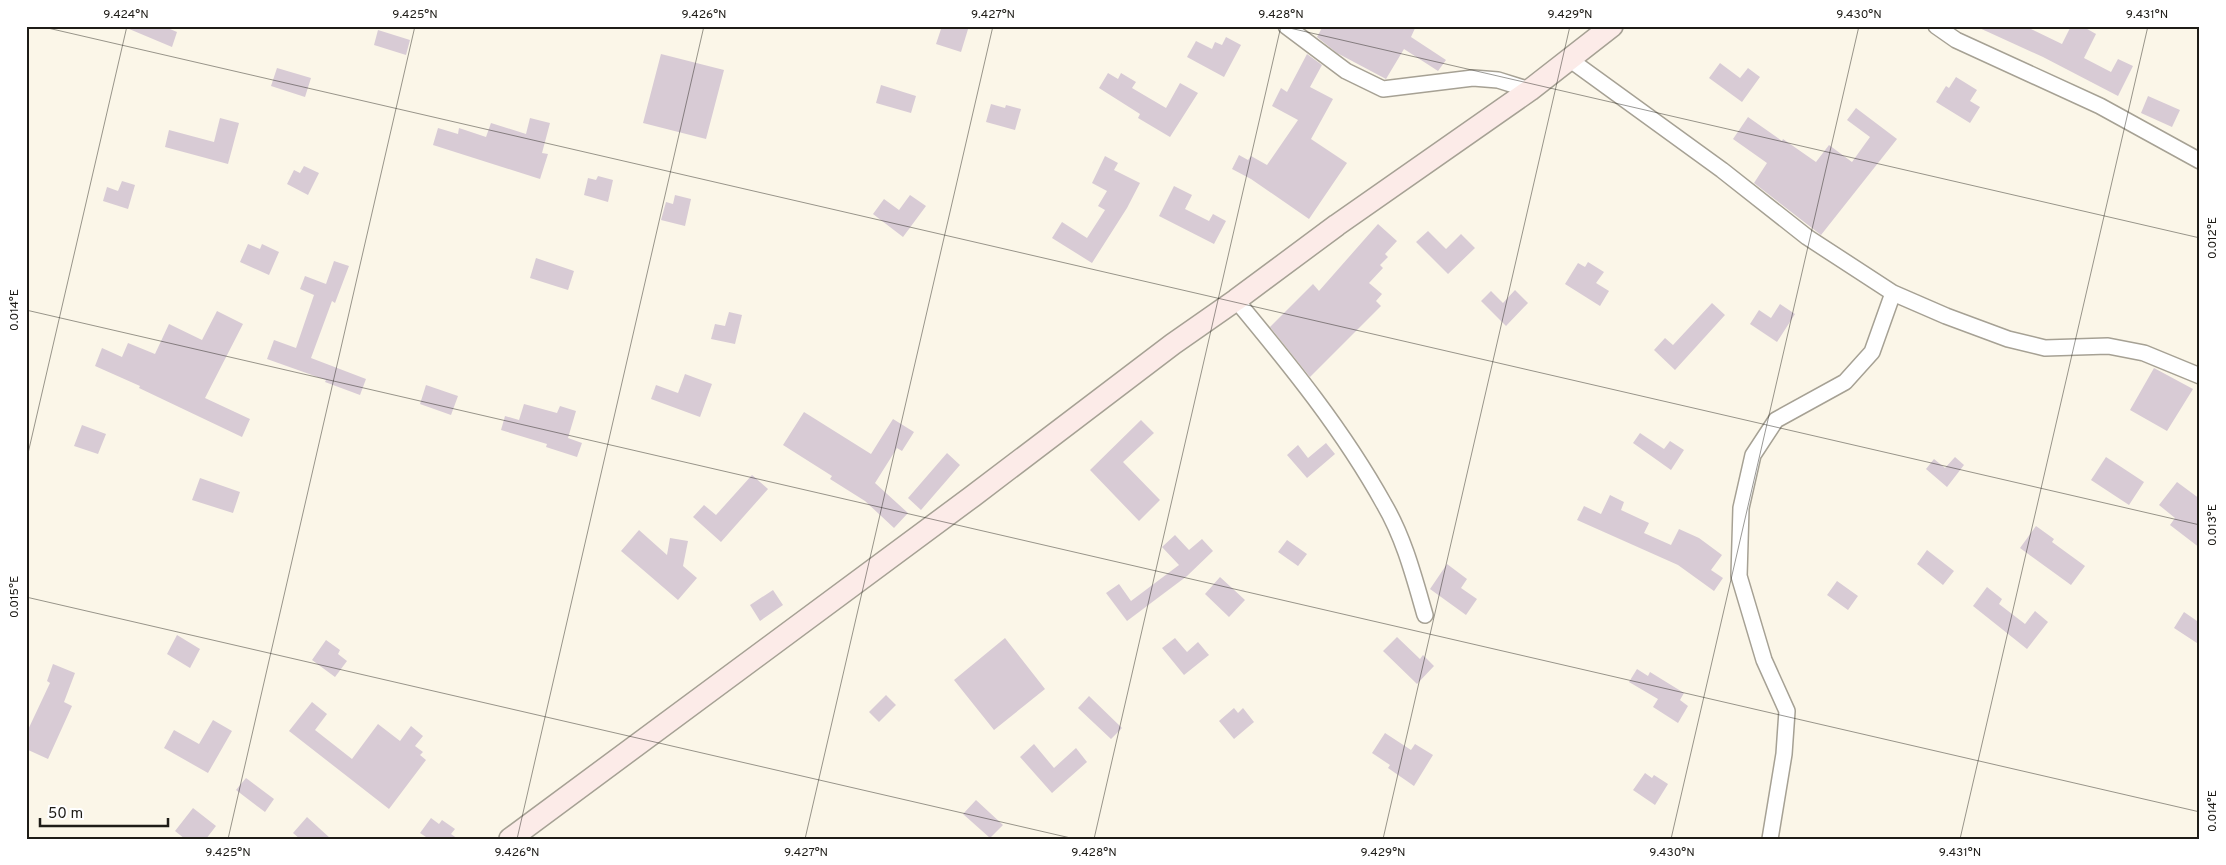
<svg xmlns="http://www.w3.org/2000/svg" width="2226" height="865" viewBox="0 0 2226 865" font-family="Overpass,sans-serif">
<rect width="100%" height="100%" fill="#fbf6e8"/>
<path fill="#d8cbd5" d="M122 26H163L177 32 172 47Z
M942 26H969L961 52 936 44Z
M1323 26H1416L1411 37 1446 60 1438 71 1404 49 1386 79 1337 53 1317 37Z
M1975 26H2025L2062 44 2071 26H2082L2096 34 2084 58 2111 72 2118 59 2133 66 2118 96 2043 57Z
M378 30 410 40 406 55 374 45Z
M1226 37 1241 45 1224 77 1187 57 1196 41 1212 49 1215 42 1222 45Z
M661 54 724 70 706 139 643 123Z
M1307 54 1322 65 1310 87 1333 99 1311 139 1347 163 1309 219 1251 179 1232 169 1239 155 1248 160 1251 156 1267 165 1298 120 1272 106 1281 88 1287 92Z
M1720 63 1740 78 1748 68 1760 77 1742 102 1709 78Z
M277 68 311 78 305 97 271 86Z
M1108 73 1118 79 1121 73 1136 82 1132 88 1166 108 1180 83 1198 93 1170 137 1138 118 1140 114 1099 88Z
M1956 77 1977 90 1970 101 1980 107 1970 123 1936 102 1946 86 1949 88Z
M881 85 916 96 911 113 876 103Z
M2148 96 2180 110 2172 127 2141 113Z
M991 104 1005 108 1006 105 1021 109 1015 130 986 122Z
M1856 108 1897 139 1821 235 1754 183 1767 163 1733 139 1748 117 1782 141 1783 139 1816 162 1829 145 1852 162 1870 137 1847 120Z
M220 118 239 123 228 164 165 147 169 130 214 142Z
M530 118 550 123 542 153 548 154 540 179 433 145 438 128 458 134 459 128 486 137 491 123 526 134Z
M1105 156 1118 163 1114 170 1140 183 1127 208 1092 263 1052 238 1062 222 1087 238 1105 210 1098 206 1107 191 1092 183Z
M304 166 319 173 308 195 287 184 294 170 300 173Z
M598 176 613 180 608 202 584 195 588 178 596 180Z
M122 181 135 185 128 209 103 201 107 187 118 191Z
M1174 186 1192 195 1185 209 1209 221 1213 214 1226 221 1214 244 1159 216Z
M675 195 691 199 685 226 661 220 666 202 673 204Z
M910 195 926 206 903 237 873 214 884 199 899 210Z
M1378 224 1397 241 1385 254 1388 257 1380 265 1383 268 1369 283 1382 294 1376 301 1381 306 1310 377 1270 327 1313 284 1319 291Z
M1428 231 1446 249 1461 234 1475 248 1448 274 1416 242Z
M248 244 260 249 262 244 279 252 269 275 240 262Z
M536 258 574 271 568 290 530 278Z
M334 261 349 266 335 303 332 301 311 358 366 379 360 395 325 382 326 380 267 359 274 340 296 348 314 295 300 289 305 276 326 284Z
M1588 262 1604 272 1596 283 1609 291 1600 306 1565 284 1578 263 1585 267Z
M1515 290 1528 303 1506 326 1481 301 1491 291 1503 303Z
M1712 303 1725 315 1675 370 1654 350 1665 338 1673 345Z
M1780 304 1795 314 1777 342 1750 324 1759 310 1771 318Z
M217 311 243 324 205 398 250 419 242 437 139 388 140 386 95 366 102 348 122 357 128 343 155 354 169 324 202 340Z
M729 312 742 315 735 344 711 339 715 324 725 326Z
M2154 368 2193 389 2167 431 2130 410Z
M685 374 712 384 700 417 651 399 656 385 678 393Z
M426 385 458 396 451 415 420 404Z
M524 404 557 413 560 406 576 411 568 438 582 443 577 457 546 447 547 444 501 430 505 416 519 420Z
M804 412 871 454 893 419 914 432 902 451 897 448 875 483 908 513 894 528 865 501 830 479 832 476 783 445Z
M1141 420 1154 433 1123 462 1160 500 1139 521 1090 470Z
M82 425 106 434 98 454 74 446Z
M1640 433 1664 449 1670 441 1684 450 1671 470 1633 443Z
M1326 443 1335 454 1307 478 1287 455 1298 445 1308 458Z
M947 453 960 465 921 510 908 498Z
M1955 457 1964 465 1947 487 1926 469 1934 459 1945 468Z
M2106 457 2144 482 2129 505 2091 480Z
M752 475 768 489 721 542 693 517 704 505 716 515Z
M200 478 240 492 233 513 192 500Z
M2177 482 2200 499V548L2170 525 2175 518 2159 505Z
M1610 495 1624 502 1621 510 1649 523 1644 533 1671 545 1679 529 1699 538 1722 555 1711 570 1723 578 1714 591 1678 565 1577 520 1584 506 1601 514Z
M2036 526 2054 539 2052 542 2085 566 2071 585 2020 548Z
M639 530 667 555 670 538 688 541 683 566 697 578 678 600 621 551Z
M1175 535 1189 550 1202 539 1213 551 1187 576 1127 621 1106 593 1119 584 1131 601 1179 565 1162 547Z
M1287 540 1307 554 1298 566 1278 552Z
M1927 550 1954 571 1943 585 1917 564Z
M1447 564 1467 579 1461 588 1477 599 1466 615 1430 589Z
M1220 577 1245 600 1229 617 1205 594Z
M1837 581 1858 596 1848 610 1827 595Z
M1987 587 2002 599 1999 604 2025 624 2035 611 2048 622 2027 649 1973 606Z
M773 590 783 605 760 621 750 605Z
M2184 612 2200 623V645L2174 628Z
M177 635 200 649 190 668 167 654Z
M1397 637 1420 659 1423 655 1434 666 1417 684 1383 651Z
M1005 638 1045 689 994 730 954 680Z
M1175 638 1187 652 1198 642 1209 655 1184 675 1162 648Z
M326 640 340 650 338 654 347 661 335 677 312 660Z
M53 664 75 673 64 702 72 706 48 759 26 749V734L50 683 47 681Z
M1637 669 1648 676 1650 672 1684 693 1680 700 1688 706 1678 723 1653 707 1658 699 1629 682Z
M886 695 896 705 879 722 869 712Z
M1089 696 1122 728 1111 739 1078 708Z
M312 702 327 714 315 730 352 759 378 724 400 741 411 726 423 736 415 746 423 752 420 755 426 760 389 809 289 731Z
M1234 708 1238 713 1243 708 1254 722 1234 739 1219 721Z
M213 720 232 731 208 773 164 748 174 730 199 744Z
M1385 733 1411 750 1415 744 1433 755 1414 786 1388 768 1390 765 1372 753Z
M1034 744 1054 768 1076 748 1087 762 1052 793 1020 757Z
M1645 773 1652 778 1654 775 1668 784 1655 805 1633 790Z
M246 778 274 799 265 812 236 790Z
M976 800 1003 825 990 838 963 814Z
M193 808 216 826 206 839H185L175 831Z
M307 817 331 839H300L293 833Z
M431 818 439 824 442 820 455 829 451 834 458 839H429L420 833Z"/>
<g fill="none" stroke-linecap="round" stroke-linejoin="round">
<g stroke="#a6a194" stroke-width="18">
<path id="street" d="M1286 26 1346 71 1383 89 1473 78 1498 80 1530 90
M1936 26 1956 40 2100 106 2200 161
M1569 59 1722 170 1807 237 1893 293 1946 316 2008 339 2045 348 2108 346 2144 353 2200 376
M1236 300C1290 365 1343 430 1384 504 1404 538 1414 577 1425 615
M1770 839 1784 754 1787 711 1764 660 1739 576 1741 508 1753 455 1776 420 1845 382 1872 352 1893 293"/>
</g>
<g stroke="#a6a194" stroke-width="24">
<path id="secondary" d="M510 839 973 496 1173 344 1236 300 1337 225 1530 90 1612 26"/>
</g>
<use href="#street" stroke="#fff" stroke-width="15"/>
<use href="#secondary" stroke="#fcebe8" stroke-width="21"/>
</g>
<path fill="none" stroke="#1e1c17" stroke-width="1" stroke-opacity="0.45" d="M39 26 2200 525M1281 26 2200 238M26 310 2200 812M26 462 127 26M26 597 1075 839M228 839 415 26M517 839 704 26M805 839 993 26M1094 839 1281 26M1383 839 1570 26M1671 839 1859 26M1960 839 2148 26"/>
<rect width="2226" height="865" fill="none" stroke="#ffffff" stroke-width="55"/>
<path d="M40 818v8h128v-8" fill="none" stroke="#1e1c17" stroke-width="2.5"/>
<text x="48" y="818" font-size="15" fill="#1e1c17" stroke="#ffffff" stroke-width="4" paint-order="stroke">50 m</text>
<rect x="28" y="28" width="2170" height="810" fill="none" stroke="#1e1c17" stroke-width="2"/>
<g font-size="12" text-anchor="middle" fill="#1e1c17">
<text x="126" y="18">9.424°N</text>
<text x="415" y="18">9.425°N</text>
<text x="704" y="18">9.426°N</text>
<text x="993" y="18">9.427°N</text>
<text x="1281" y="18">9.428°N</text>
<text x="1570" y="18">9.429°N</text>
<text x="1859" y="18">9.430°N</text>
<text x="2147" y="18">9.431°N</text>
<text transform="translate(2212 238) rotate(-90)" y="4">0.012°E</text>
<text transform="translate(14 310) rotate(-90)" y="4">0.014°E</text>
<text transform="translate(2212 525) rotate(-90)" y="4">0.013°E</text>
<text transform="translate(14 597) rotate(-90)" y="4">0.015°E</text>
<text transform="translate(2212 811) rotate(-90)" y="4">0.014°E</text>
<text x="228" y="856">9.425°N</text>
<text x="517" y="856">9.426°N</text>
<text x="806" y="856">9.427°N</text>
<text x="1094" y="856">9.428°N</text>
<text x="1383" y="856">9.429°N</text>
<text x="1672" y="856">9.430°N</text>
<text x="1960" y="856">9.431°N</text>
</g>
</svg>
